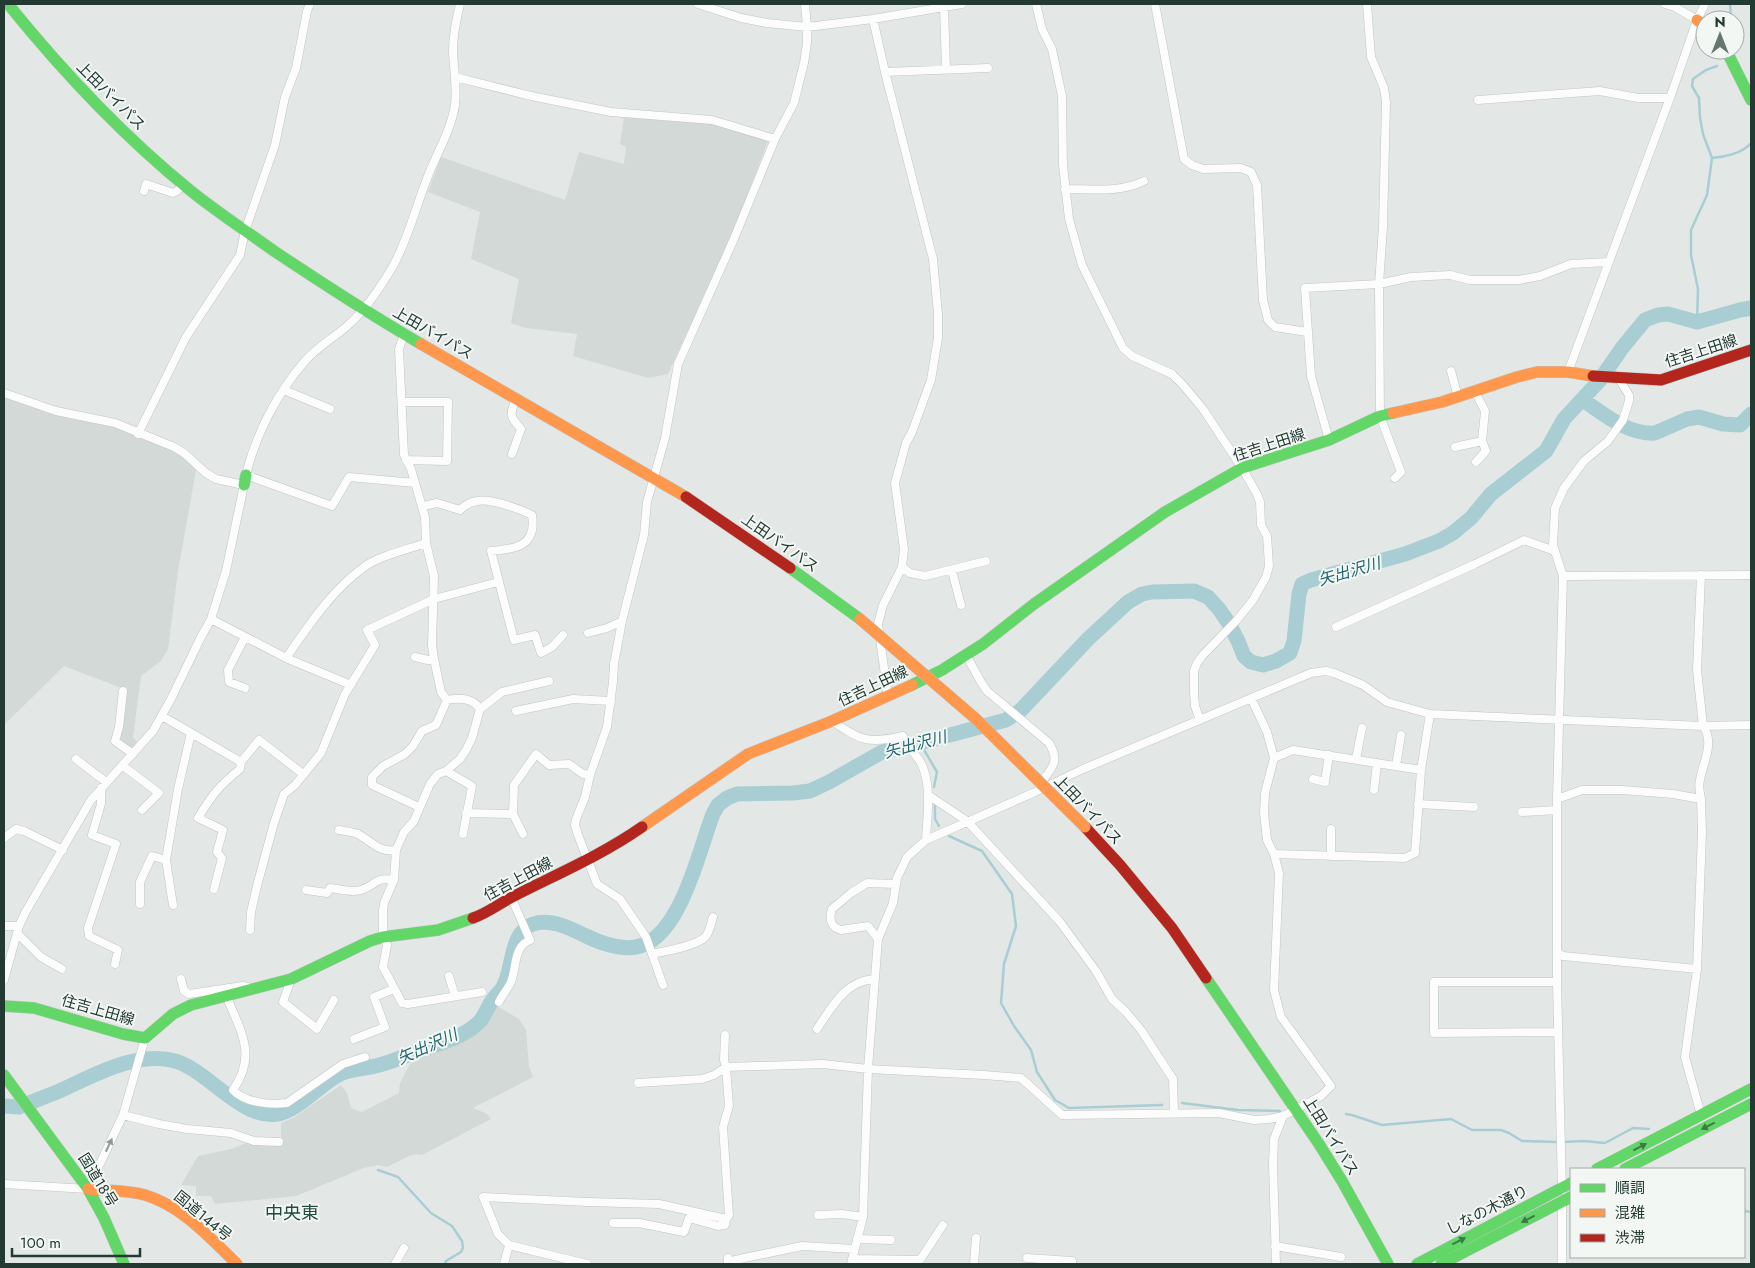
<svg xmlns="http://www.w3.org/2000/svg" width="1755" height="1268" viewBox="0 0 1755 1268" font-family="Jost,'Noto Sans JP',sans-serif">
<rect width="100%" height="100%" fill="#e3e8e6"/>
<path fill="#d2d9d6" d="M624 117 708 123 768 141 737 223 668 374 648 378 573 356 577 334 526 328 511 323 519 279 471 259 480 212 428 192 441 157 565 200 579 152 624 164 626 147 620 144Z
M4 396 114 426 173 450 183 457 196 470 178 571 168 649 161 661 141 676 133 737 137 742 131 749 121 741V736L127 690 64 666 4 725Z
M495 1005 519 1019 526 1030 529 1067 533 1077 473 1108 487 1114 491 1119 422 1155 416 1154 409 1156 387 1167 378 1165 364 1168 296 1196 215 1204 211 1196H196V1186L181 1185 198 1156 231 1149 249 1142 281 1144V1123L293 1118 341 1085 347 1093 351 1108 362 1112 399 1093 400 1083 410 1064 467 1035 483 1024Z"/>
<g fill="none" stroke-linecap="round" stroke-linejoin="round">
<path stroke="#a8ced3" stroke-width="2.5" d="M1730 4 1731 20
M1712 158C1725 157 1743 153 1751 143
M1697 322 1698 289 1691 255V230L1707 195 1712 158 1703 134 1700 118 1699 98 1692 86 1693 79 1706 70 1717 66
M920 743 937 772 934 787
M935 806V819L939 826
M949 836 982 851 1012 894 1016 926 1004 964 1001 1003 1014 1026 1031 1050 1037 1072 1055 1100 1069 1108 1162 1105
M1182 1103 1238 1110 1280 1111
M1346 1114 1352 1115 1382 1125 1451 1119 1472 1130H1501L1509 1133 1522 1141 1556 1142
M1562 1142 1583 1141 1605 1143 1633 1128 1649 1129
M378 1170 398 1177 431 1213 452 1226 462 1241 463 1248 461 1252 446 1261 445 1264
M1744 1213 1746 1211 1751 1212"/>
<path stroke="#a8ced3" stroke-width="15" d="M1583 400C1604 414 1628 435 1655 433L1687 419 1699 417 1723 424 1740 425 1751 414
M4 1106 19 1107C32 1102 44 1097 57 1092 91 1077 136 1050 175 1061 211 1071 248 1131 289 1110 308 1101 322 1083 340 1074 351 1069 364 1069 375 1066 389 1063 400 1058 413 1053 435 1044 464 1039 481 1020 485 1014 488 1007 492 1001 495 996 500 992 503 987 514 968 509 933 533 924 551 918 569 928 584 935 600 943 618 950 636 947 680 940 699 850 713 814L718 805 727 798 737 794 793 793 810 791 829 782 882 752 920 743 1006 720 1021 710 1088 639 1128 602 1142 594 1152 592 1194 591 1208 597 1219 609 1228 622 1238 641 1244 656 1251 662 1263 665 1276 661 1290 653 1294 641 1299 594 1302 584 1311 580 1405 554 1439 541 1453 533 1471 518 1491 494 1546 451 1564 419 1600 380 1622 348 1645 320 1658 315 1668 314 1697 322 1740 310 1751 308"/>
<g stroke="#c0c5c3" stroke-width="9">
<path id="street" d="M698 4 741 18 767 23 807 27 873 19 962 4
M1036 4 1042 29 1052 49 1062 96 1063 165 1069 219 1082 265 1123 348 1132 356 1172 374 1183 385 1203 409 1242 468 1257 494 1260 502 1261 525 1267 536 1268 550 1269 566 1266 577 1253 600 1236 621 1202 656 1197 663 1194 671V693L1195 706 1200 720
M1155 4 1184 159 1192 165 1203 169 1241 168 1251 172 1257 185 1263 300 1268 320 1275 327 1307 332
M1367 4 1371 57 1384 88 1386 102 1383 227 1379 284 1380 416 1401 472 1395 478
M1665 4 1675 7 1697 20
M944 7 946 69
M873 19 885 72 933 259 938 314V338L931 380 912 432 906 443 895 483 904 549 902 567 883 605 878 624 888 697
M885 72 988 68
M455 77 531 96 611 112 712 120 775 139
M1478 100 1600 91 1638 98H1670
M1065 189C1092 189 1120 193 1144 181
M144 191 146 184 173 193 177 191 183 185
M404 335 399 349 404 455 411 469 425 517 426 543 434 576 432 645 434 659 441 692 447 700 436 725 422 731 413 746 405 754 383 766 372 777V785L419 807
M1451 371 1458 397
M1568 372 1670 98 1697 20 1705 4
M284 390 330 409
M4 393 56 411 115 423 174 447 184 453 206 473 216 479 244 485 226 571 211 619 200 639 171 699 153 731 91 800 25 913 19 926 4 980
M402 402H448L447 461 406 460
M138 434 186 337 240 255 245 231 275 145 285 97 296 68 307 11 310 4
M1329 440 1311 376 1305 288 1379 284 1411 277 1450 275 1470 280H1519L1540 276 1571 264 1609 262
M1455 447 1482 441 1485 411 1475 392
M512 454 521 429C510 417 509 415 516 399
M1476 462 1486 451 1482 441
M415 483 349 477 332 506 246 475C256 434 277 393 305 361 317 347 332 339 346 327 365 311 379 289 392 268 408 240 416 206 428 176 437 153 451 130 455 105 457 88 454 70 453 52 453 36 456 20 460 4
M423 506 437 503 460 510C465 505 470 502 477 501 490 498 520 509 532 515 537 546 516 549 491 551L514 640 535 635 541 653 552 647 563 635
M902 567 910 573 925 576 986 561
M952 571 961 605
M1563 576 1751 575
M211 619 286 658 351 685
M1336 627 1475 564 1524 540 1555 551
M588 633 607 628 622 621
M245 637 228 670 229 682 245 688
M966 655 981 682 987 691 1049 743C1061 762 1051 769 1040 784
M415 657 428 660 434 659
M286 658C309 625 331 591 364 567 381 555 406 550 426 543
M123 691 119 727 115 741 133 754
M447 700C459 698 472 697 480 709
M516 711 573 699 611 701
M162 716 241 762
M832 721C861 741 869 744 903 736 907 748 917 754 922 765 932 788 927 817 926 840
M1274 758 1293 750 1421 770
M76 759 106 782
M1356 759 1362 728
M123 766 159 793 142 810
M1396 766 1401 735
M446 771 472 786 463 834
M1313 779 1325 782 1329 755
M101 788V804L92 835 116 844 88 928 89 936 118 950 115 964
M1374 790 1377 763
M928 795 967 821 1060 922 1096 971 1112 999 1126 1012 1141 1030 1173 1079 1174 1113
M1557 799 1582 790H1622L1673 794 1701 799 1702 832 1697 969 1685 1057 1701 1115
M1701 799C1700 793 1698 786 1700 780 1703 762 1715 743 1703 726L1697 670 1701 575
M1418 804 1474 807
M1522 812 1557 810
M466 813 513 814 514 785 536 754 549 765 569 764 583 774 590 775
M513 814 523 834
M1331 829V856
M339 830C344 831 353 832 358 834 372 842 380 853 396 850
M4 838 16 829 24 831 63 850
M1274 854 1405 858 1415 853 1421 770 1430 714
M166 860 173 905
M214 889 222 858 217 852 223 830 198 818C212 795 219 786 240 769L241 762 259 740 303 774
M306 890 327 893 330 888C339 889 352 893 361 890 378 885 372 877 394 880
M140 904V882L152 856 166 860 178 789 191 733
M4 926H19
M250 930 251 912 257 886 274 823 284 794 295 785 321 753 345 694 375 645 367 630 434 599 498 582
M17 933 41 957 62 969
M878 939 868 926 841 930C830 927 829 918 832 909L851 893 867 883 896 884
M1557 952 1563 956 1697 969
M652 954C665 951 698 946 706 936 710 931 711 923 713 917
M449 976 455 996
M181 979 184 991 189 994 243 986 248 987 249 989
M291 979 283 1002 317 1029 334 1000
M1557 982H1434V1033L1558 1032
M663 985 646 937 620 899 597 884 578 835 575 825 576 819 585 797 590 775 607 727 613 682 614 664 622 621 644 535 647 502 665 438 678 364 733 241 775 139 794 103 804 63 807 43V27L805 4
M482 992 408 1004 402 1003 383 967 387 945 383 937V911L384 903 394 880 396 850 404 832 414 821 430 784 438 774 446 771 460 759 466 750 472 738 480 709 502 692 549 681
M226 995C240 1031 258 1054 233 1090 245 1103 270 1105 287 1103L343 1064 365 1057
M499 1002C502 995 508 989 511 982 517 967 513 947 530 940L511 897
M817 1029C832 1007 845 981 874 979
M354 1039 385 1027 374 997 394 989
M638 1083 702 1079 714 1075 726 1067 823 1064 868 1069 984 1075 1021 1078 1062 1115 1219 1113 1254 1120 1269 1119 1283 1116 1321 1096 1331 1086 1281 1017 1274 990 1279 873 1274 854 1267 840 1264 813 1265 793 1274 758 1267 732 1251 698
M123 1115 159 1124 187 1129 231 1133 254 1141 279 1142
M4 1184 88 1189 123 1115 145 1038
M1562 1190 1557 982V799L1563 576 1553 545 1555 508 1564 488 1584 461 1608 441 1623 420 1629 401V395L1619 379
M1562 1201V1264
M818 1215 842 1214 863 1217
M613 1223H639L684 1232 689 1218 718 1226 725 1225 726 1219
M857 1239 891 1240
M1275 1246 1341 1257
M1027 1258 1072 1261V1264
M852 1259 920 1260 943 1225
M735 1260 802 1246 854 1249
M395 1264 404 1248
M504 1264 509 1245
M587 1264 509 1245 498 1234 483 1197 588 1202 659 1204 726 1219 729 1215 723 1127 729 1106 726 1067 724 1060 725 1035
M728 1264V1258
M851 1264 863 1217 868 1069 878 939 893 903 897 878 907 857 926 840 1033 793 1083 769 1311 673 1326 671 1334 673 1363 685 1387 702 1430 714 1703 726 1751 725
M974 1264 976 1238
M1276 1264 1273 1164 1274 1139 1283 1116"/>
</g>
<g stroke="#c0c6c3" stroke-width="12">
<path id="fast" d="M8 4C63 72 123 136 191 191 217 212 246 231 274 251 322 283 371 315 421 344
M1726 50 1751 100
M244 485 246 475
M790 568 860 619
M912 685 942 670 983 644 1034 604 1165 512 1242 468 1329 440 1380 416 1393 413
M1206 978 1319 1144 1342 1181 1388 1264
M4 1006 34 1008 123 1034 145 1038 173 1014 191 1005 291 979 370 941 383 937 438 930 473 918
M4 1075 88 1189 104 1218 124 1264
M1597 1169 1751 1089
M1625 1169 1751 1104
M1417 1264 1571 1183
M1441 1264 1571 1197"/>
</g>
<g stroke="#c0c6c3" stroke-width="12">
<path id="slow" d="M1697 20 1705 26
M421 344 686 497
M1393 413 1442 402 1517 377 1537 372H1568L1593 376
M642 827 748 754 832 721 912 685
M88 1189C107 1191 127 1190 145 1195 182 1206 210 1238 237 1264"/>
</g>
<g stroke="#c0c6c3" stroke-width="12">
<path id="jam" d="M1593 376 1661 380 1751 350
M686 497 790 568
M1085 827 1120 865 1172 928 1206 978
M473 918C488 913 500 903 514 896 557 874 602 855 642 827"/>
</g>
<use href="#street" stroke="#fbfcfb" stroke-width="8"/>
<use href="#fast" stroke="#63d668" stroke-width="11"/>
<use href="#slow" stroke="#ff974d" stroke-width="11"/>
<use href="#jam" stroke="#b3261e" stroke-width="11"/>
<g stroke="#bcc4c2" stroke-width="12" stroke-linecap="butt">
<path id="slow-bridge" d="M860 619 976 719 1085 827"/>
</g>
<use href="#slow-bridge" stroke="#ff974d" stroke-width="11"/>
</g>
<defs><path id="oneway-solid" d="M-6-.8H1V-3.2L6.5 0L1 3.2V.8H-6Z" transform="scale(1.25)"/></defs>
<g fill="#3d7848">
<use href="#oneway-solid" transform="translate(1708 1126) rotate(153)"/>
<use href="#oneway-solid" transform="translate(1640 1147) rotate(-27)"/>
<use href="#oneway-solid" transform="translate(1528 1219) rotate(153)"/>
<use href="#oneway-solid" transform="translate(1459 1241) rotate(-27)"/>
</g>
<use fill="#8f9b97" href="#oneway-solid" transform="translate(109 1145) rotate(-65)"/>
<g text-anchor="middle" stroke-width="4" stroke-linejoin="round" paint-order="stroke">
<g font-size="15" fill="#233a33" stroke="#f2f7f4">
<text transform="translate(111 96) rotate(45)" y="5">上田バイパス</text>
<text transform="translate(433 333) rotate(30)" y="5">上田バイパス</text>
<text transform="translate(1701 351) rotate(-18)" y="5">住吉上田線</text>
<text transform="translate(1269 445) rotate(-18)" y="5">住吉上田線</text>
<text transform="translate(780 543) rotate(35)" y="5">上田バイパス</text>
<text transform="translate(873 686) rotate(-25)" y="5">住吉上田線</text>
<text transform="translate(1088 810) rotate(46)" y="5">上田バイパス</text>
<text transform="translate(518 879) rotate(-28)" y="5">住吉上田線</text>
<text transform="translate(98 1010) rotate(16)" y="5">住吉上田線</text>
<text transform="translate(1331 1136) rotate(58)" y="5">上田バイパス</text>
<text transform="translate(98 1180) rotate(58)" y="5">国道18号</text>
<text transform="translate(1487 1210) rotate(-27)" y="5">しなの木通り</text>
<text transform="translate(203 1216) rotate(39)" y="5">国道144号</text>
</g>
<g font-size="16" font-style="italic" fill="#236670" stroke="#f2f7f4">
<text transform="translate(1349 571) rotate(-16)" y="6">矢出沢川</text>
<text transform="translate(915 744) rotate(-15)" y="6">矢出沢川</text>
<text transform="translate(427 1046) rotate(-24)" y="6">矢出沢川</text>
</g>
<g font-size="18" fill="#214a3f" stroke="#f2f7f4">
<text x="292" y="1219">中央東</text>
</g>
</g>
<rect width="1755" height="1268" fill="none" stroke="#233a33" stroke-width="10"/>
<rect x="1570" y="1168" width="175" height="90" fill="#f2f7f4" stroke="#9faba7"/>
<rect x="1580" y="1184" width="25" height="8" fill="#63d668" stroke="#9faba7"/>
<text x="1615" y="1193" font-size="15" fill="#233a33">順調</text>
<rect x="1580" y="1209" width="25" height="8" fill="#ff974d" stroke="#9faba7"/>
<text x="1615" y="1218" font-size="15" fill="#233a33">混雑</text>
<rect x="1580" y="1234" width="25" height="8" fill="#b3261e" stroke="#9faba7"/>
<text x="1615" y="1243" font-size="15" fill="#233a33">渋滞</text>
<g transform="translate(1720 35)"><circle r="24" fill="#f2f7f4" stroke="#9faba7"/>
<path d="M0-4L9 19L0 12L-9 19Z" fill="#667772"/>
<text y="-8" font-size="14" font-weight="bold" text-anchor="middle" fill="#233a33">N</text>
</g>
<path d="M12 1248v8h128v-8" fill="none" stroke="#233a33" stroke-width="2.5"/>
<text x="20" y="1248" font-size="15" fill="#233a33" stroke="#f2f7f4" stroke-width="4" paint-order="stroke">100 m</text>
</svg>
